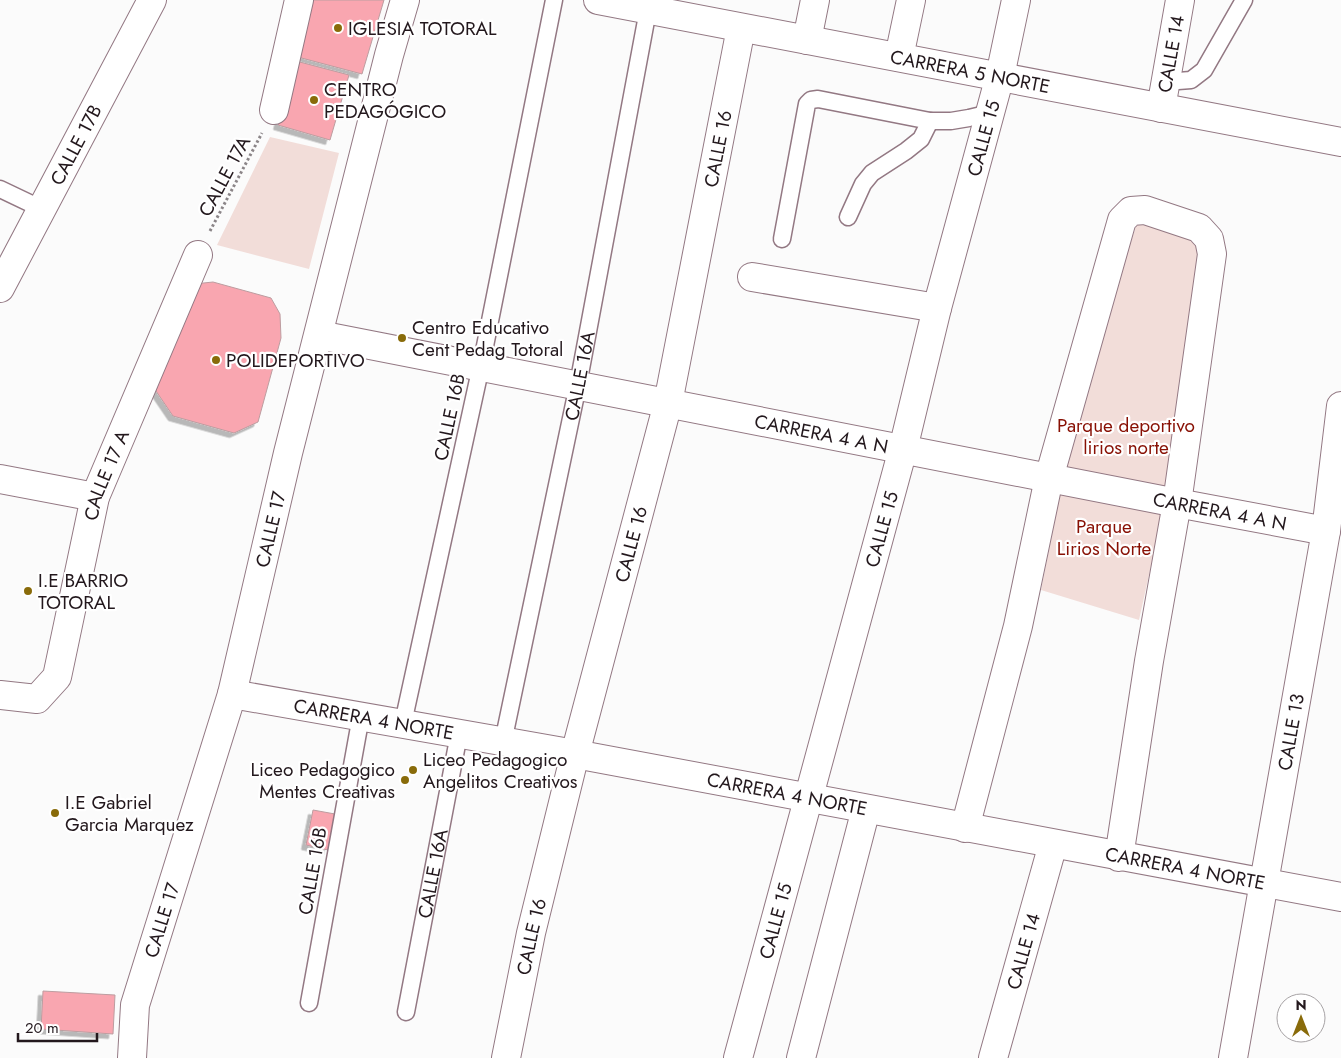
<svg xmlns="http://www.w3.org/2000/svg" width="1341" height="1058" viewBox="0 0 1341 1058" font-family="Jost,sans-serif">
<defs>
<filter id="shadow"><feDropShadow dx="-4.5" dy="4.5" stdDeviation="0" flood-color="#0004"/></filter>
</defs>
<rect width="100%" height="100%" fill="#fbfbfb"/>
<path fill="#f2ddd9" d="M270 137 339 153 309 269 217 245Z
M1139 217 1203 245 1166 498 1139 620 1041 590 1064 474 1095 351Z"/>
<path fill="#f9a6b0" stroke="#bc9da0" filter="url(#shadow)" d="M308 0H384L362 74 294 56Z
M296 61 349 75 330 140 278 125Z
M213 282 271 298 280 314 281 338 258 422 234 433 173 416 156 391 184 295 194 284Z
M313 810 335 814 328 850 306 845Z
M43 991 115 995 113 1034 41 1029Z"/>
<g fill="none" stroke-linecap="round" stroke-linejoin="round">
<g stroke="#937883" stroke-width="19">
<g id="lane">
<path d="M1165 82 1191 80 1204 70 1244 0"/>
<path d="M0 189 42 209"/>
<path d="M848 217 863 184 872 173 906 151 921 139 930 121"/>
<path d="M782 239 807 104 811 100 818 99 930 121H951L969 118 990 113"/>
<path d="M403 723 481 366 554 0"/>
<path id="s1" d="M503 742 578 385 648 10"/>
<path d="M309 1003 361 716"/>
<path id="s2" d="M406 1012 459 734"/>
</g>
</g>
<g stroke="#937883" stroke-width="30">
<g id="street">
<path id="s3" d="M598 0 1341 142"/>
<path d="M807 40 815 0"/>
<path d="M899 57 911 0"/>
<path id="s4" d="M1161 108 1180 0"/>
<path d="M274 110 299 0"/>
<path d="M752 277 937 308"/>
<path id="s5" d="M0 288 152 0"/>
<path id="s6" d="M319 335 1177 503 1326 531"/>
<path d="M0 479 95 497"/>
<path id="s7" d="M232 694 575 754 1341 897"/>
<path id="s8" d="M0 695 37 699 57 677 95 497 198 255"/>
<path d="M965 828 1018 626 1049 478 1122 220 1131 211 1145 210 1199 228 1209 239 1212 254 1177 503 1149 661 1119 857"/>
<path id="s9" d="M132 1058 135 1005 232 694 288 453 389 55 405 0"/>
<path id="s10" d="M506 1058 531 933 575 754 668 403 741 28"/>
<path id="s11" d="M738 1058 903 449 937 308 1000 76 1016 0"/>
<path d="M801 1058 866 809"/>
<path id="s12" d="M993 1058 1053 844"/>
<path id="s13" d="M1233 1058 1326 531 1341 406"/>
</g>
</g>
<path stroke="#8b8588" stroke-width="3" stroke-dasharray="2.5 2.5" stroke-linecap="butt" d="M210 231 262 133"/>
<use href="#lane" stroke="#fff" stroke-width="16"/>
<use href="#street" stroke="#fff" stroke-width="28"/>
</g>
<g fill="#896b0a" stroke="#fff" stroke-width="2">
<circle cx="338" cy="28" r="5"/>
<circle cx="314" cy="100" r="5"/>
<circle cx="402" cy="338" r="5"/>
<circle cx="216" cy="360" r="5"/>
<circle cx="28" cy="591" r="5"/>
<circle cx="413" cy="770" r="5"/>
<circle cx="405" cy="780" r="5"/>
<circle cx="55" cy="813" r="5"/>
</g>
<g text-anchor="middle" stroke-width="4.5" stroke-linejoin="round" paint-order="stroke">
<g font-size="19" fill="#23181d" stroke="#fff" text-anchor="start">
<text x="348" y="35">IGLESIA TOTORAL</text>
<text x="324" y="96">CENTRO<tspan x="324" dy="22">PEDAGÓGICO</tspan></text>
<text x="412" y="334">Centro Educativo<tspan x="412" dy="22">Cent Pedag Totoral</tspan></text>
<text x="226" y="367">POLIDEPORTIVO</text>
<text x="38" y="587">I.E BARRIO<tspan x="38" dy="22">TOTORAL</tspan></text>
<text x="423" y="766">Liceo Pedagogico<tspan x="423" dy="22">Angelitos Creativos</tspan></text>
<text x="395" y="776" text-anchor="end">Liceo Pedagogico<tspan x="395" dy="22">Mentes Creativas</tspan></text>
<text x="65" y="809">I.E Gabriel<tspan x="65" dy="22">Garcia Marquez</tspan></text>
</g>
<g font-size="19" fill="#23181d" stroke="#fff">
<text dy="7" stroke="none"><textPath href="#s4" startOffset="55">CALLE 14</textPath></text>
<text dy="7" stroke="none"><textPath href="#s3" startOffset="379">CARRERA 5 NORTE</textPath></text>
<text dy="7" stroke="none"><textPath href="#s11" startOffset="952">CALLE 15</textPath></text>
<text dy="7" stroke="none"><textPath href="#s5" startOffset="162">CALLE 17B</textPath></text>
<text dy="7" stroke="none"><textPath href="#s10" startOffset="934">CALLE 16</textPath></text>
<text transform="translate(224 176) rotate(-62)" y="7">CALLE 17A</text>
<text dy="7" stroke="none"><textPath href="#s1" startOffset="374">CALLE 16A</textPath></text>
<text transform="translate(449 417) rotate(-78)" y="7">CALLE 16B</text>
<text dy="7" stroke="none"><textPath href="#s6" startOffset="512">CARRERA 4 A N</textPath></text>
<text dy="7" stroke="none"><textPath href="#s8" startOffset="275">CALLE 17 A</textPath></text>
<text dy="7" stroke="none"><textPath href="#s6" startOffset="918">CARRERA 4 A N</textPath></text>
<text dy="7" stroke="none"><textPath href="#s9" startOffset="548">CALLE 17</textPath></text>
<text dy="7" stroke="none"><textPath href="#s11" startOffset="548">CALLE 15</textPath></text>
<text dy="7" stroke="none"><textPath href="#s10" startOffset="529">CALLE 16</textPath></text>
<text dy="7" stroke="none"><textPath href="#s7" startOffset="144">CARRERA 4 NORTE</textPath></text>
<text dy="7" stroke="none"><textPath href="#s13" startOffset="331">CALLE 13</textPath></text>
<text dy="7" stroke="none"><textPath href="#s7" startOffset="564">CARRERA 4 NORTE</textPath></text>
<text dy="7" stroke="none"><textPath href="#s7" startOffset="969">CARRERA 4 NORTE</textPath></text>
<text transform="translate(312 871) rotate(-80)" y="7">CALLE 16B</text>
<text dy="7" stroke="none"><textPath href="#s2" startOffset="141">CALLE 16A</textPath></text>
<text dy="7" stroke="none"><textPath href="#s9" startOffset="142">CALLE 17</textPath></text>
<text dy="7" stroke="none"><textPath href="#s11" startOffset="142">CALLE 15</textPath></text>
<text dy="7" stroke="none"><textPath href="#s10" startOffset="124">CALLE 16</textPath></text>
<text dy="7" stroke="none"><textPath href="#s12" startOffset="111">CALLE 14</textPath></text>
</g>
<g font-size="19" fill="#881004" stroke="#fff">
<text x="1126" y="432">Parque deportivo<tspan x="1126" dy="22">lirios norte</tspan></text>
<text x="1104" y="533">Parque<tspan x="1104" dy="22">Lirios Norte</tspan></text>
</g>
</g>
<g transform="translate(1301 1018)"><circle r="24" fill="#ffffff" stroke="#a7a3a5"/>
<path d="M0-4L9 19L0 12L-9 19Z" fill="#896b0a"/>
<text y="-8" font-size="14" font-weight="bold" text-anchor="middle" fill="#23181d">N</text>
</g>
<path d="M18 1033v8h79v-8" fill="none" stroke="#23181d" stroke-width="2.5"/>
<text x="25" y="1033" font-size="15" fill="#23181d" stroke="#ffffff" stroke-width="4" paint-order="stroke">20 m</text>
</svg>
